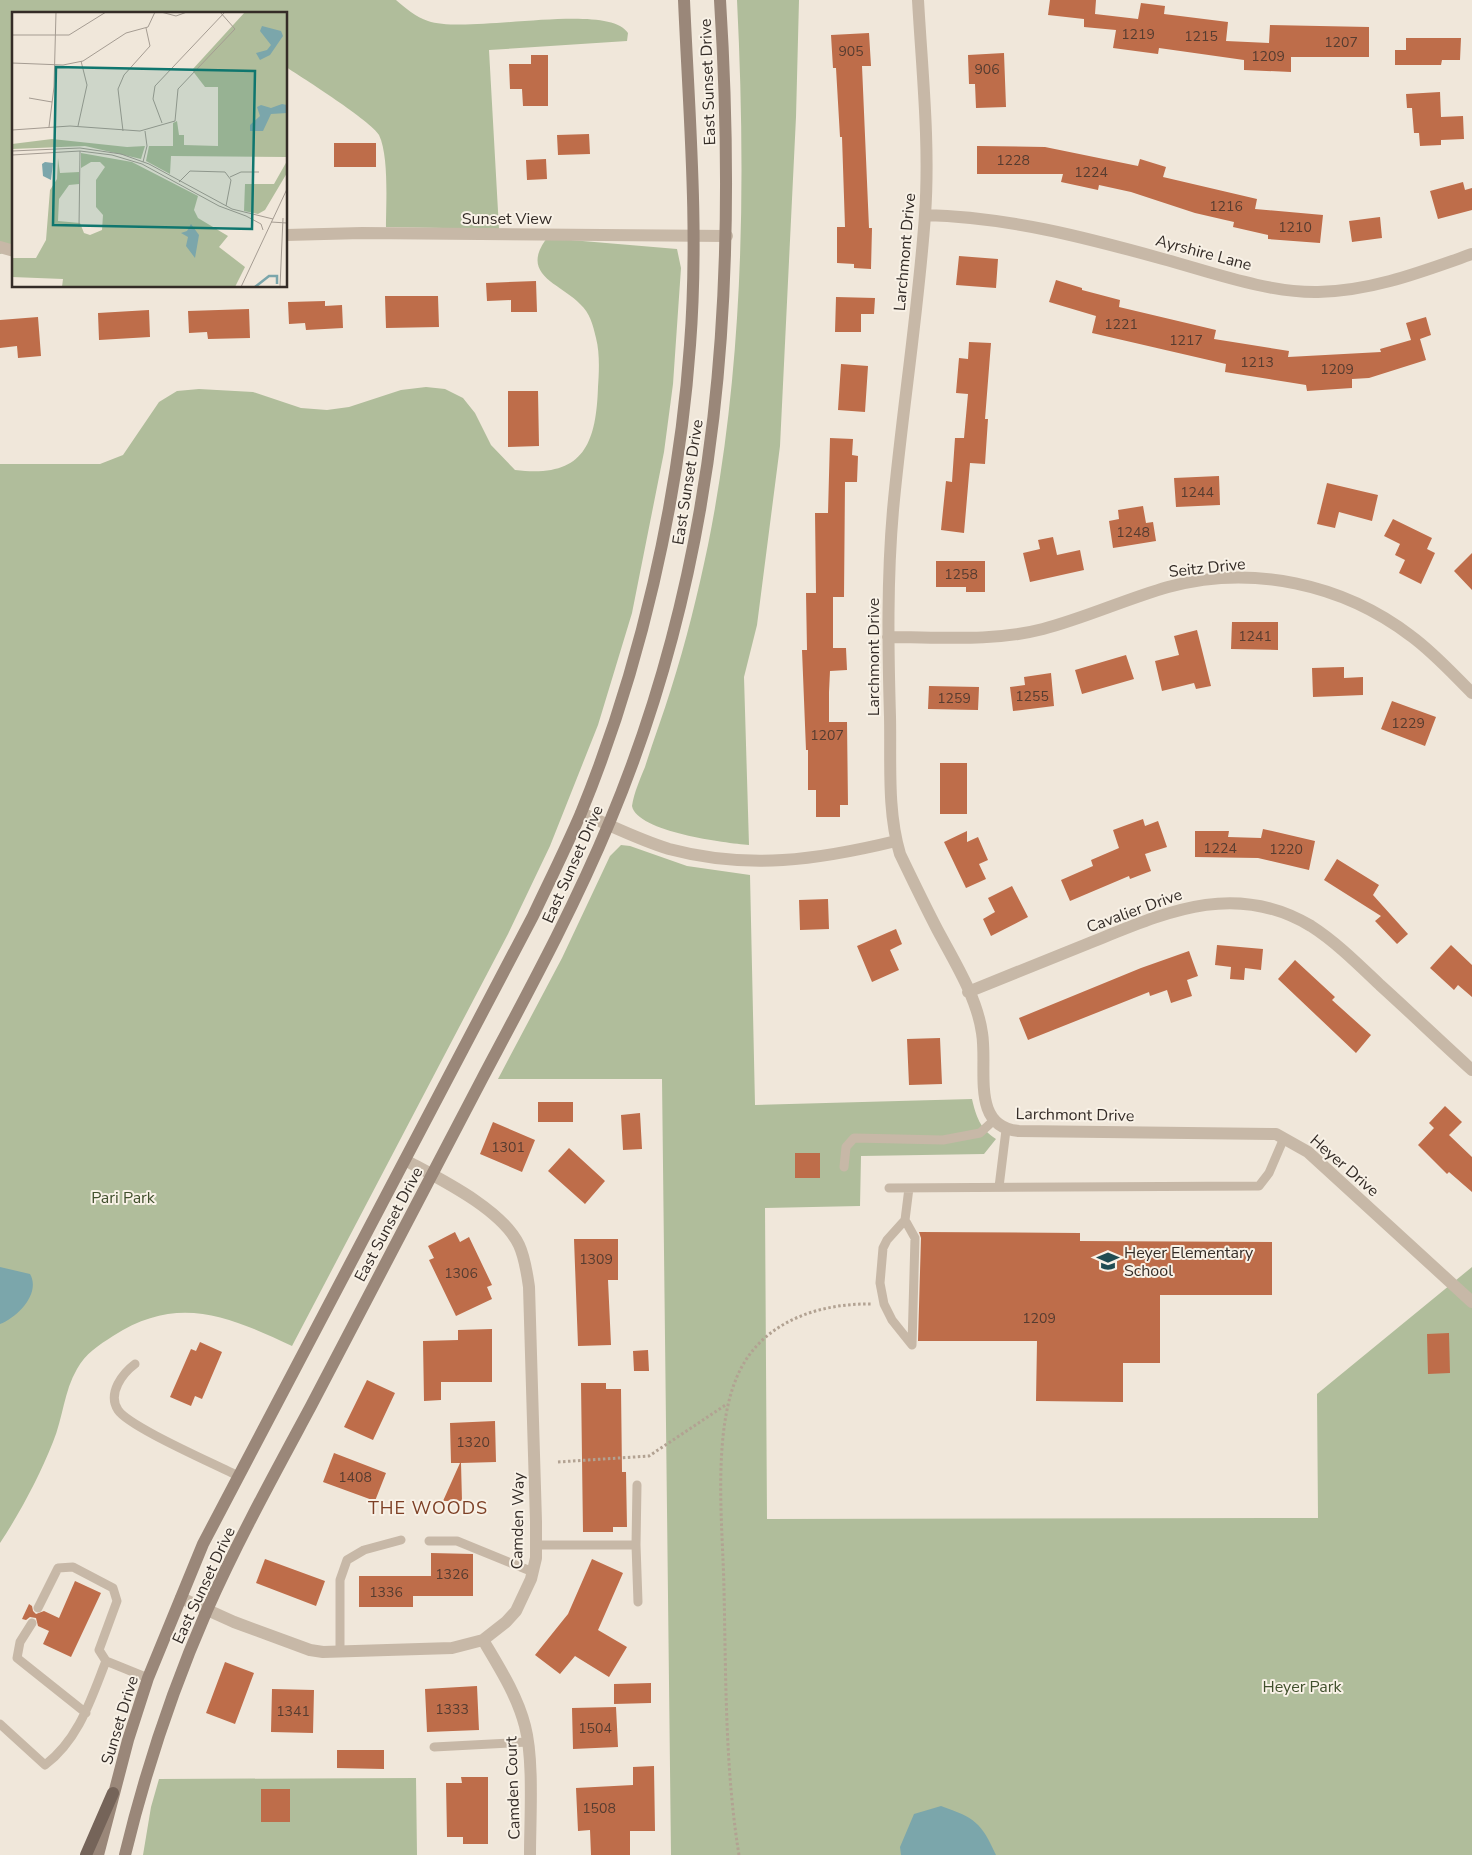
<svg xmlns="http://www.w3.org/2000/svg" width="1472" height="1855" viewBox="0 0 1472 1855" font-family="'Nunito Sans',sans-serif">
<rect width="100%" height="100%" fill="#f0e7da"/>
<path fill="#b0bd9b" d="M0 0H396C405 8 416 17 428 21 469 35 607 1 628 33L627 41 489 50 499 229 386 227C386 203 389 156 379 135 371 121 303 78 286 67V14H14V249L0 254Z
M737 0H799L796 117 780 446 757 625 744 677 749 845C726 843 637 832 632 806 634 793 640 779 645 767 653 741 663 715 671 689 686 642 698 593 708 545 744 366 746 182 737 0Z
M547 238 677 249 681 268 673 384 664 452 632 613 598 725 550 846 508 934 292 1346C228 1316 178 1294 113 1336 99 1345 85 1354 77 1369 64 1391 63 1418 53 1442 40 1475 20 1513 0 1543V464H100L123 455 159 402 177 391 199 389 253 392 301 408 327 410 349 407 401 390 426 387 445 389 463 398 475 413 491 445 515 470C581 478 596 448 598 387 599 372 600 353 596 338 593 325 590 313 580 304 560 283 519 275 547 238Z
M621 845 630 846 687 866 750 875 755 1105 972 1099C976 1116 980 1129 996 1139L984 1154 861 1156 860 1206 765 1208 767 1519 1318 1518 1317 1394 1472 1267V1855H671L662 1079H498L562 958 610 856Z
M416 1778 417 1855H143L151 1807 159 1779Z"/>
<path fill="#7ba6ab" d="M0 1267 30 1274C41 1293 18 1317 0 1324Z
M941 1806C975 1818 981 1822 996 1855H901L900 1847 914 1814Z"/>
<path fill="#be6d4a" d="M1050 0H1096L1095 14 1138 19 1141 3 1165 6 1164 14 1228 22 1226 41 1269 43 1270 25 1369 27V57H1291V72L1244 70V60L1159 48 1158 54 1113 48 1116 30 1084 27V19L1048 15Z
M869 33 871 66H862L869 228H872L871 269 854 268V264L837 263V227H845L842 137H840L836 68H833L831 35Z
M1406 38H1461L1460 60H1442L1441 65H1395V50H1406Z
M1004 53 1006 107 976 108 975 84H969L968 55Z
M531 55H548V106H523L522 89H510L509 64H531Z
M1440 92 1441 117 1463 116 1464 139 1441 140V145L1420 146 1419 133H1414L1412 108H1407L1406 94Z
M589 134 590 154 558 155 557 135Z
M334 143H376V167H334Z
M977 146 1045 147 1138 166 1140 159 1166 167 1163 177 1257 199 1255 209 1323 215 1320 243 1268 239V235L1233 227 1234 222 1195 213 1131 192 1099 185 1098 190 1061 182 1063 174H977Z
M546 159 547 179 527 180 526 160Z
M1463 182 1465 190 1472 188V210L1438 219 1430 191Z
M1380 217 1382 238 1352 242 1349 221Z
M959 256 998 259 996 288 956 285Z
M1056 280 1082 288V290L1120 300 1119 307 1216 330 1214 339 1289 351 1288 357 1381 352 1380 349 1411 340 1406 323 1426 317 1431 335 1420 339 1426 360 1369 378 1352 379V388L1307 391 1306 385 1225 372 1226 364 1092 333 1096 316 1049 302Z
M536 281 537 312H511V300L487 301 486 283Z
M385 296H438L439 327 386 328Z
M836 297 875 298 874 314H861V332H835Z
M325 301V306L342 305 343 328 306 330 305 323 289 324 288 302Z
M249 309 250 338 208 339 207 332 189 333 188 311Z
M149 310 150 337 99 340 98 313Z
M38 317 41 356 18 358 17 346 0 348V320Z
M969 342 991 343 985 419H988L985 464 970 463 964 533 941 530 946 481 952 482 955 438H964L968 394 956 393 959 358 968 359Z
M841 364 868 366 865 412 838 410Z
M508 391H538L539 446 508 447Z
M830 438 853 439 852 455 858 456 857 482H845L844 597H833V648H846L847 670 830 671 829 692V722H847L848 805H840V817H816V790H808V750H806L802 650H807L806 593H816L815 513H828Z
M1219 476 1220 505 1176 507 1174 478Z
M1327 483 1378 495 1372 521 1339 512 1335 528 1317 524Z
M1143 506 1146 523 1153 522 1156 541 1113 548 1109 521 1119 519 1118 510Z
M1393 519 1432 538 1427 549 1435 553 1421 584 1399 573 1405 560 1395 555 1400 544 1384 536Z
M1053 537 1057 555 1080 550 1084 570 1030 582 1023 553 1040 549 1038 540Z
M1472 553V590L1454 571Z
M936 561H985V592H966V587H936Z
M1232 622H1278V650L1231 649Z
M1197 630 1211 686 1196 689 1194 683 1162 691 1155 661 1179 655 1174 636Z
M1126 655 1134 679 1082 694 1075 670Z
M1344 667V678L1363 677V695L1313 697 1312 668Z
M1051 673 1054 706 1013 711 1010 687 1025 685 1024 677Z
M929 686 979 687 978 710 928 709Z
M1392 701 1436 717 1425 746 1381 729Z
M940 763H967V814H940Z
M1143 819 1145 826 1158 821 1167 847 1145 854 1151 871 1130 879 1129 876 1070 901 1061 880 1093 866 1091 860 1119 848 1113 830Z
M1263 829 1315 841 1309 870 1258 858 1195 857V831H1229L1228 837 1261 838Z
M967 831V842L978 837 988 860 979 864 986 879 966 888 944 842Z
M1337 859 1379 885 1373 895 1408 934 1397 944 1375 921 1381 916 1324 880Z
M1012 886 1028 917 991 936 983 919 995 912 988 898Z
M828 899 829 929 800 930 799 900Z
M896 929 902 944 890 950 899 970 872 982 857 946Z
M1217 945 1263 949 1261 970 1245 968 1244 980 1230 979 1231 967 1215 965Z
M1451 945 1472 965V997L1458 985 1454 990 1430 968Z
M1189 951 1198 976 1187 980 1192 996 1171 1003 1167 990 1150 996 1149 992 1028 1040 1019 1018 1141 968Z
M1295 960 1335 997 1332 1000 1371 1035 1356 1053 1278 979Z
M940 1038 942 1084 909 1085 907 1039Z
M538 1102H573V1122H538Z
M1445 1106 1462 1122 1449 1135 1472 1157V1192L1449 1172 1447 1174 1418 1145 1434 1128 1429 1123Z
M640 1113 642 1149 623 1150 621 1115Z
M493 1122 535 1140 522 1172 480 1154Z
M569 1148 605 1181 585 1204 548 1171Z
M795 1153H820V1178H795Z
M455 1232 460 1242 469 1237 492 1285 487 1287 492 1299 456 1316 429 1260 434 1258 428 1246Z
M919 1232 1080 1233V1241L1272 1242V1295H1160V1363H1123V1402L1036 1401 1037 1341H918L921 1238Z
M574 1239H618V1280H608L611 1345 578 1346Z
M492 1329V1382H441V1400L424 1401 423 1341 458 1340V1330Z
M1449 1333 1450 1373 1428 1374 1427 1334Z
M200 1342 222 1352 202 1399 195 1396 191 1406 170 1397 191 1349 196 1351Z
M648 1350 649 1371H634L633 1351Z
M367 1380 395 1393 373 1440 344 1427Z
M581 1383H606V1389H621L622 1472H626L627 1527H613V1532H583Z
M495 1421 496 1462 461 1463 462 1501H443L460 1463H451L450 1423Z
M334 1453 386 1473 375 1501 323 1482Z
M431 1553 473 1554V1596H413V1607H359V1576H431Z
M265 1559 325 1581 316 1606 256 1583Z
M592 1559 623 1573 598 1630 627 1647 609 1677 575 1656 560 1674 535 1655 568 1614Z
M75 1581 101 1593 71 1657 43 1644 49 1631 38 1626 36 1618 30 1617 26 1620 22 1619 29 1604 32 1606 33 1611 36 1614 44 1611 59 1618Z
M225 1662 254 1673 235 1724 206 1713Z
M651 1683V1703L614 1704V1684Z
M477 1686 479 1730 427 1732 425 1689Z
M272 1689 314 1690 313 1733 271 1732Z
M616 1707 618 1747 573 1749 572 1708Z
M337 1750H384V1769L337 1768Z
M654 1766 655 1831H630V1855H591L590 1830 578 1831 576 1788 633 1785V1767Z
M461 1777H488V1844H463V1837H447L446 1783H462Z
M261 1789H290V1822H261Z"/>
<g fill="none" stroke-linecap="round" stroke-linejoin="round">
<path stroke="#b2a292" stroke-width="3" stroke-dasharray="2.5 2.5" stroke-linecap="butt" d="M558 1462 649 1456 727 1404
M739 1855C725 1768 726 1679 724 1590 723 1525 710 1419 744 1363 770 1319 823 1303 872 1304"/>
<path stroke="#c7b8a7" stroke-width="9" d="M844 1167 846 1147 854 1138 943 1140 980 1133 993 1121
M999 1187 1006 1130
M889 1188 1259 1186 1269 1173 1284 1138
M909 1188 905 1220 887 1240 883 1248 880 1283 884 1304 892 1320 912 1345
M905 1220 915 1238 912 1345
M135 1364C123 1373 107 1393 118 1410 129 1427 215 1464 238 1476
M429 1541H457L533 1572
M536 1545H636L637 1485
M636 1545 638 1602
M38 1608 58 1568 73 1567 113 1588 117 1601 99 1650 106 1661
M32 1623 20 1642 17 1658 86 1713
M340 1651V1580L347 1560 364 1550 401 1540
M0 1724 45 1765C79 1739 91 1699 106 1661L148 1678
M434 1747 528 1742"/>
<path stroke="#c7b8a7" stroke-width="12" d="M918 0C922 71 930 144 925 215 918 314 902 412 893 510 887 579 888 648 890 717 891 761 887 811 900 854 912 879 924 904 937 929 954 961 977 997 982 1033 988 1068 970 1127 1019 1131L1276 1134 1308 1152 1472 1302
M925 215C1007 217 1084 237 1163 259 1211 272 1268 293 1318 292 1372 291 1421 272 1472 254
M286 235 362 233 727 236
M0 247 14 251
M888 637C939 637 993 642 1043 629 1085 618 1126 599 1168 587 1252 564 1343 584 1411 636 1433 652 1452 673 1472 693
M581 813C610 825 639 840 669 849 748 870 818 860 896 841
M968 992C1008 976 1048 960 1087 944 1162 914 1233 879 1311 926 1336 942 1359 965 1380 985 1411 1013 1441 1042 1472 1070
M181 1598 234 1622 310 1650 323 1652 452 1648 483 1640 506 1622 516 1611 531 1579 536 1558V1522L529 1287C527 1273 525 1258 519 1245 502 1209 440 1179 405 1160
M483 1640C499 1667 517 1695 525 1726 534 1760 530 1819 530 1855"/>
<path stroke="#9a8779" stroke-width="12" d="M98 1855 128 1740 148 1678 203 1544 533 916C549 882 566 848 581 813 640 669 679 500 690 345 699 230 689 114 684 0
M125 1855C145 1772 173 1688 207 1610 238 1540 275 1473 311 1406 368 1297 425 1188 482 1079 527 994 573 910 610 821 721 555 738 285 720 0"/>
<path stroke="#756459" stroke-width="12" d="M86 1855 113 1793"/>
</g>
<defs>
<g id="school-bare" transform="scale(1.725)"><path d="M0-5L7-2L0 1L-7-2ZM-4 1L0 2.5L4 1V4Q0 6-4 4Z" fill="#204c52" stroke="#f8f1e6" stroke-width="2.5" paint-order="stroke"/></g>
</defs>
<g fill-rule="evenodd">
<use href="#school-bare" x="1108" y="1261"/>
</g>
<g text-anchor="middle" stroke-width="4" stroke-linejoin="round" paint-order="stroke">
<g font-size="14" fill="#563c30">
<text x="1138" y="39">1219</text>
<text x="1201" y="41">1215</text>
<text x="1341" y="47">1207</text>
<text x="851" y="56">905</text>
<text x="1268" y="61">1209</text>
<text x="987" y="74">906</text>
<text x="1013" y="165">1228</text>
<text x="1091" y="177">1224</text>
<text x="1226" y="211">1216</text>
<text x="1295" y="232">1210</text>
<text x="1121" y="329">1221</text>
<text x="1186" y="345">1217</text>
<text x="1257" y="367">1213</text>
<text x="1337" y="374">1209</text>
<text x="1197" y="497">1244</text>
<text x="1133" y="537">1248</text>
<text x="961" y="579">1258</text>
<text x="1255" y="641">1241</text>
<text x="1032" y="701">1255</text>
<text x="954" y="703">1259</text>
<text x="1408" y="728">1229</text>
<text x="827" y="740">1207</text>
<text x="1220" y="853">1224</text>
<text x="1286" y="854">1220</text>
<text x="508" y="1152">1301</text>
<text x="596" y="1264">1309</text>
<text x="461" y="1278">1306</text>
<text x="1039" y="1323">1209</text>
<text x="473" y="1447">1320</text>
<text x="355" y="1482">1408</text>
<text x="452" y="1579">1326</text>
<text x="386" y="1597">1336</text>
<text x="452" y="1714">1333</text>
<text x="293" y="1716">1341</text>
<text x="595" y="1733">1504</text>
<text x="599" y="1813">1508</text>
</g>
<g font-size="16" fill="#342c27" stroke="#f8f1e6">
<text transform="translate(707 82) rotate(-92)" y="6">East Sunset Drive</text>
<text x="507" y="224">Sunset View</text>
<text transform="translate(904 252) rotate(-85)" y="6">Larchmont Drive</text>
<text transform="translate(1204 252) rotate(15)" y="6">Ayrshire Lane</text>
<text transform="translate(687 482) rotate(-81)" y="6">East Sunset Drive</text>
<text transform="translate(1207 567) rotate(-6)" y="6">Seitz Drive</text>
<text transform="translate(873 657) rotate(-90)" y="6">Larchmont Drive</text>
<text transform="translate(572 864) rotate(-66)" y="6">East Sunset Drive</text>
<text transform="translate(1134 910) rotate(-20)" y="6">Cavalier Drive</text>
<text transform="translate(1075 1114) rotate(1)" y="6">Larchmont Drive</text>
<text transform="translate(1345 1165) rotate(41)" y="6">Heyer Drive</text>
<text transform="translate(388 1224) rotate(-62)" y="6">East Sunset Drive</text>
<text transform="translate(517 1521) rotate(-89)" y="6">Camden Way</text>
<text transform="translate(203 1585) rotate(-65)" y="6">East Sunset Drive</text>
<text transform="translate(119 1720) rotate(-73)" y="6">Sunset Drive</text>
<text transform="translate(512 1788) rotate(-92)" y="6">Camden Court</text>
</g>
<g font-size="16" fill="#41502d" stroke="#f8f1e6">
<text x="123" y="1203">Pari Park</text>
<text x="1302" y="1692">Heyer Park</text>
</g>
<g font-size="16" fill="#342c27" stroke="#f8f1e6" text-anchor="start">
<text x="1124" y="1258">Heyer Elementary<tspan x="1124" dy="18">School</tspan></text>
</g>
<g font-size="18" letter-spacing="1" fill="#7d4026" stroke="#f8f1e6">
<text x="428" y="1514">THE WOODS</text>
</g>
</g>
<g transform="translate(12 12)">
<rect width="275" height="275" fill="#f0e7da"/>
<path d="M233 0H275V145L159 144 158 162 134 149 137 134H161V111L165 109 167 123H172V133L206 134V75H193L180 58ZM40 127 115 135 133 134 129 147 73 134 0 137V132ZM69 141 120 150 186 184 182 198 186 206 216 224 207 235 233 255 223 275H50L51 267 0 265V246H24L34 228 38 178 45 167 46 146 48 161 67 160V172L57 173 47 187 46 209 68 211 72 221 78 223 90 218 91 203 84 195V168L93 155 88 150H79L69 156ZM275 149V161L253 198 246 202 232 199 233 172H262Z" fill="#b0bd9b"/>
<path d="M250 14 269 19 271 24 258 43 248 48 244 41 255 38 259 33 248 19ZM270 92 275 93V101L259 102 251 119H238V113L248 104 245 95 249 93 259 96ZM33 150 41 151 39 168 31 164 30 152ZM179 212 187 223 183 246 174 234 176 225 169 221 175 219Z" fill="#7ba6ab"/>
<path fill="none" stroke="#7ba6ab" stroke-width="2.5" d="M243 275 257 264H265V272"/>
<path fill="none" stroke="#a59c92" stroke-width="1" d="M149 0 164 4 175 0M0 23H57L94 0M0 51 51 53 71 49 114 21 136 15 143 0M17 86 40 90M150 111 141 87 143 74 213 0M66 114 75 73 69 49M37 115 42 75 44 0M0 118 58 114 128 119 163 109 166 77 223 17 208 0M111 119 106 77 112 63 138 34 134 16M0 139 68 136 109 142 137 152 220 197 261 207M0 143 68 139 100 143 130 152 207 194 234 204M131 150 135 134 133 119M218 165 229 160H247M167 170 178 159 213 160 219 168 214 194M234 204 249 212 251 218M259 210 275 211M67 215 68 139M229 275 275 177M268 275 271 206"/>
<path fill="#0f766e" fill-opacity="0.15" stroke="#0f766e" stroke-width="2.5" d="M44 55 243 59 240 217 41 213Z"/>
<rect width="275" height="275" fill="none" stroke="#342c27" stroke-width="2.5"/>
</g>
</svg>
